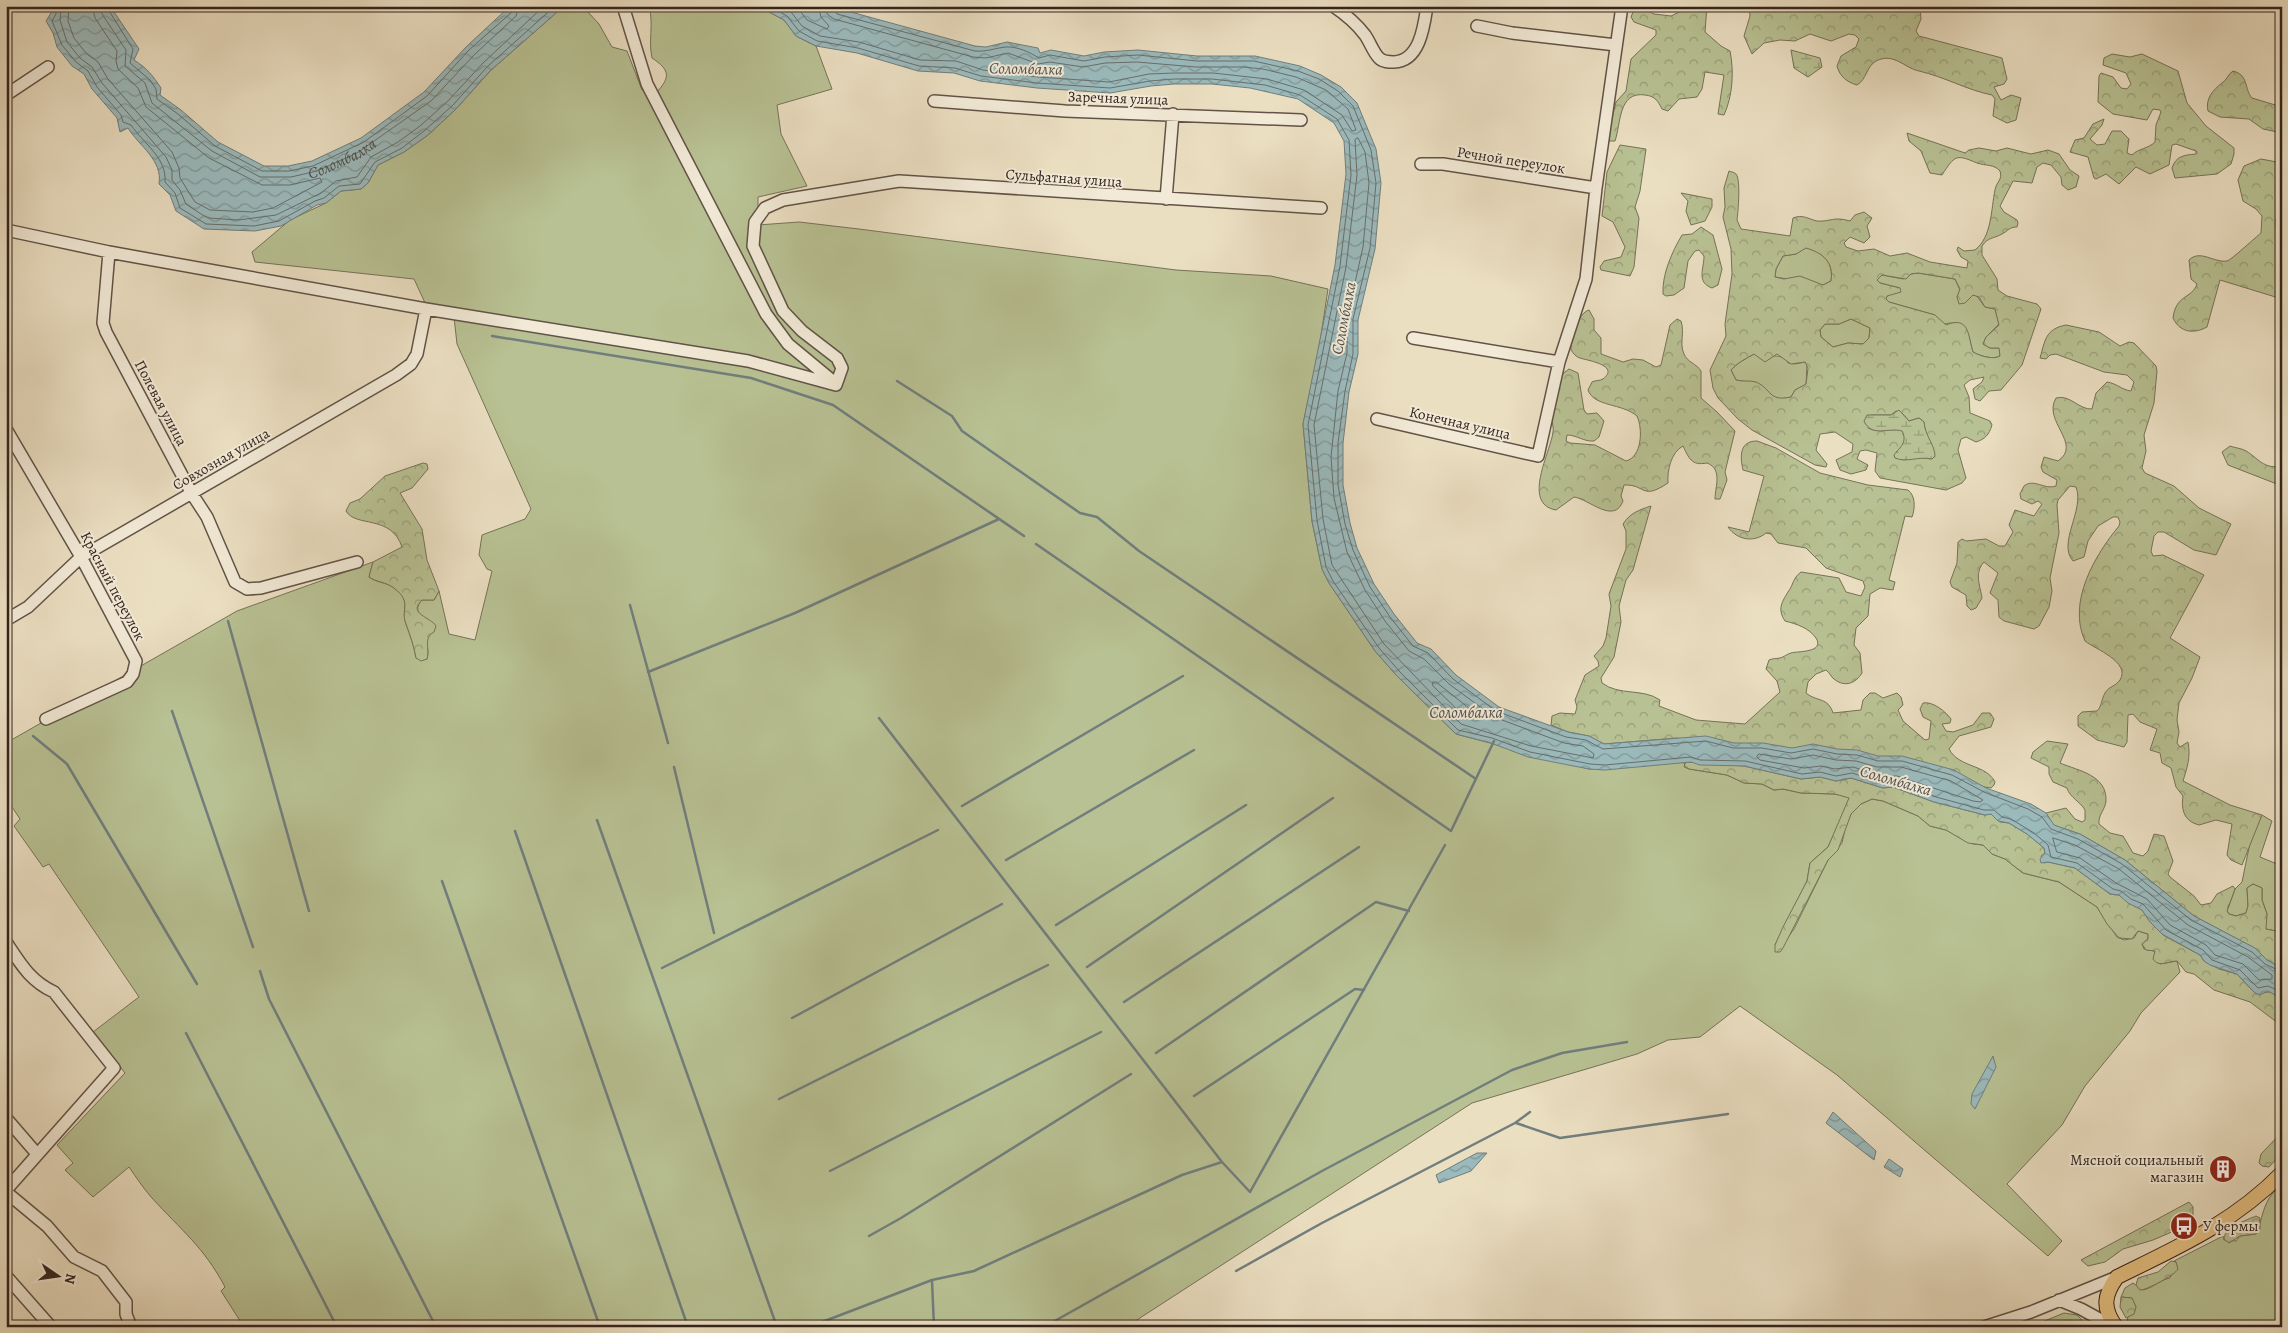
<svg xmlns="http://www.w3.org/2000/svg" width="2288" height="1333" viewBox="0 0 2288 1333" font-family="Alegreya,serif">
<defs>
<pattern id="forest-crowns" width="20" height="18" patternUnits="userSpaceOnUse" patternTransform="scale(1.25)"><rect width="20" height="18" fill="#b8c193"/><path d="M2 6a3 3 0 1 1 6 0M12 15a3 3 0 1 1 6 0" fill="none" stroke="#969d77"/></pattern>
<pattern id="wetland-marsh" width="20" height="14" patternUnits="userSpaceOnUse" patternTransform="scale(1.25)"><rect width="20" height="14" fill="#b8c193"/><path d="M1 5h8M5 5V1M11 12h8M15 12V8" fill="none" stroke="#969d77"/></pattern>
<pattern id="water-waves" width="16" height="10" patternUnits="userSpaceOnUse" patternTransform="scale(1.25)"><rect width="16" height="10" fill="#9bbabc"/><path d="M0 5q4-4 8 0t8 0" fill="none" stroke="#7f9798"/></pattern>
</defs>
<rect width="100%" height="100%" fill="#ebdfc2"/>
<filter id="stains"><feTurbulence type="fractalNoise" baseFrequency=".004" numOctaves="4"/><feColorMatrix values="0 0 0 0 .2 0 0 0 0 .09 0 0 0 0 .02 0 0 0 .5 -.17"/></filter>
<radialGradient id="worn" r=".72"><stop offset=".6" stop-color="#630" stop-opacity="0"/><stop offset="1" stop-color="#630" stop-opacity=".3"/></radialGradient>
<path fill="#b8c193" stroke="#767258" d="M564 6H590L587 11 599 24 612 47 627 51 642 90 656 93C671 77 670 70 652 58 648 39 654 26 649 6H758L784 20 796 36 816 46 832 89 777 105 781 134 807 186 758 197V225L799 222 859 229 1176 270 1271 276 1328 289 1318 355 1303 424 1312 521 1322 569 1329 583 1375 651 1397 676 1456 734 1589 769 1678 762 1685 763 1684 767 1689 769 1727 775 1744 783 1762 784 1774 790 1783 789 1801 793 1835 794 1848 796 1850 801 1828 847 1810 863 1807 881 1775 945 1784 943 1794 929 1828 860 1842 843 1845 829 1851 814 1861 804 1872 799 1883 801 1918 816 1930 826 1946 830 1973 844 1983 845 1992 854 2005 859 2023 873 2059 882 2097 907 2117 937 2124 940 2134 938 2138 931 2148 934V939L2142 944 2144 949 2154 951 2160 964 2177 961 2180 972 2141 1013 2130 1031 2085 1086 2062 1125 2007 1184 2062 1241 2048 1256 1837 1075 1740 1006 1700 1037 1668 1040 1637 1054 1472 1103 1126 1327H244L221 1291 225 1287C204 1247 181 1230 152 1198 143 1188 136 1177 129 1167L93 1197 65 1170 73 1163 57 1145 125 1073 93 1032 139 997 49 864 43 867 14 826 20 819 6 798V743L237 611 373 562 369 577C375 582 384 582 391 586 414 600 400 609 406 624 410 635 414 646 416 658L427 659C429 652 427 648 427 641 427 634 429 627 428 619 418 617 414 608 422 600H434L439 591 449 634 475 640 492 571 487 569 479 555 482 535 525 519 531 509 457 344 453 308 426 305 414 279 255 262 252 252 290 220 326 203 341 191 361 189 368 183 378 165 404 152 428 135 456 109 490 71Z
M1806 247C1823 253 1834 262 1831 281L1823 285 1775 277 1776 269 1783 256 1796 254Z
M1918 273 1955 279 1960 290 1957 297 1965 303 1969 296 1976 295 1985 307 1995 309 1999 324 1986 337 1983 344 1990 348H2000V356C1993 360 1980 356 1973 352 1968 339 1971 322 1951 323 1948 323 1945 324 1943 324L1935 315 1889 302 1886 299 1887 296 1900 288 1880 283 1877 280 1882 275 1903 279 1911 274Z
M1851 319 1870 328 1869 338 1863 344 1848 343 1833 347 1821 337 1820 330 1825 324H1839Z
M1754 354C1765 358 1775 353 1787 359L1788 363 1795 364 1805 362 1807 364 1806 385 1795 390 1791 397C1770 402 1774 393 1760 385 1753 381 1744 382 1736 380L1731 370C1737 363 1745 359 1754 354Z
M2262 815 2272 821 2260 857 2282 866V921L2276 931 2266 929 2264 925 2267 914 2262 900V888L2253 884 2247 888 2248 906 2246 913 2236 916 2229 914 2227 911 2235 889 2242 882 2251 838Z
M2282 1187V1327H2133L2127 1322 2128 1316 2136 1307 2131 1298 2121 1297 2125 1288 2133 1283 2143 1290C2153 1288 2159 1280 2170 1278L2176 1262 2174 1261 2223 1236 2224 1240 2236 1241 2240 1236 2256 1234C2263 1218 2264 1194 2282 1187Z"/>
<path fill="url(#forest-crowns)" stroke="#767258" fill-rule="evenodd" d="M1692 6H1707L1705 32 1721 46 1730 51C1734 71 1733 95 1724 115L1718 114 1724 75 1705 72 1702 89 1697 97 1679 99 1668 111 1662 109C1658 101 1655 96 1645 95 1618 91 1621 124 1615 141H1609L1610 126 1616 102 1626 91 1631 59 1656 35V30L1634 22 1631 17 1633 12 1641 8 1654 14 1671 16Z
M1749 6H1920L1921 19 1916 31 1919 36 2002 58 2007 79 2004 84 1994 87 2001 100 2011 95 2021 98 2016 120 2007 123 1993 116 1995 99 1992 95C1967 90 1945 77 1919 71 1904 68 1894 52 1876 61 1866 67 1867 79 1857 85 1847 82 1840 77 1837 66L1841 56 1856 47 1859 39 1855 35 1849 34 1831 41 1810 34 1795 41 1780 40 1764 43 1752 54 1744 36 1750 16Z
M2112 54 2130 57 2142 54 2178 71 2187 103 2206 126 2234 148V154L2231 164 2217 174 2175 178 2172 168C2176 156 2184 155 2196 154V151L2176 144 2172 145 2169 165 2150 174 2136 167 2119 184 2106 174 2096 179 2094 178 2088 157 2070 152 2075 140 2084 138 2093 124 2104 119 2102 125 2090 139 2097 145 2105 144 2112 131H2121L2129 139 2127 153 2132 155C2139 148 2148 149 2155 142L2156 125 2161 112 2160 110 2153 109 2147 120 2113 114 2098 102 2099 76 2101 73 2113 77 2121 88 2127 89 2131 84 2126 73 2103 65 2104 58Z
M2233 71C2249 75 2244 89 2252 98L2282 107V133L2263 129 2249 119 2220 117 2208 111C2205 99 2213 90 2222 83 2227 80 2228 74 2233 71Z
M1907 133 1965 153 1969 150 1979 148 1996 151 2007 148 2031 154 2048 150 2059 154 2070 170 2079 176 2076 187 2068 190 2062 185 2061 177 2051 165 2043 163 2037 167 2032 183 2013 181 2000 206 2004 212 2017 220 2018 223 2017 227C2009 227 2008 231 2002 234 1993 239 1988 237 1982 246V255L1997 279 1998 290 2007 296 2037 304 2041 309 2022 365 2001 390 1989 391 1980 401 1975 399 1973 389 1982 382 1984 377 1970 380 1964 385 1969 397 1970 413 1990 421 1992 425C1989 435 1985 439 1976 442L1966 437 1961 439 1958 450 1966 478 1962 483 1946 490 1880 478 1875 471 1877 453 1866 450 1860 451 1857 459 1868 465 1866 470 1851 474 1840 470 1836 460 1852 452 1853 444 1835 432 1820 434 1816 450 1827 464 1826 467 1815 465 1752 430 1738 419 1718 398 1713 388 1710 370 1726 336 1725 324 1732 274 1731 249 1723 217 1725 207 1724 188 1729 171C1731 172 1734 172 1736 174 1741 179 1738 213 1737 220L1741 229 1790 236 1793 218C1803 214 1808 219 1817 221 1831 222 1833 216 1850 221L1855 215 1864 212 1872 218 1867 226 1870 237 1864 243 1850 237 1844 243 1846 247 1858 251 1874 249 1890 256 1907 253 1930 262 1967 268 1968 261 1961 257 1957 250 1958 247 1964 251 1975 250C1992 237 1991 209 1995 190 1996 182 2003 180 2000 171 1994 164 1986 166 1977 163 1956 154 1955 155 1942 175L1930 173 1921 151 1909 141ZM1806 248C1823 253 1834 262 1831 281L1823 285 1800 276 1784 279 1775 277 1776 269 1783 256 1796 254ZM1918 273 1955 279 1960 289 1957 297 1959 304 1965 303 1973 295 1979 297 1985 307 1995 309 1999 325 1986 337 1983 344 1990 348H1999L2000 356C1993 360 1980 356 1973 352 1968 337 1970 315 1946 325L1935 315 1889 302 1886 299 1887 296 1901 292 1900 288 1880 283 1877 280 1882 275 1906 279 1911 274ZM1851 319 1870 328 1869 338 1863 344 1848 343 1833 347 1821 337 1820 330 1825 324H1839ZM1754 354 1765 362 1777 354 1791 364 1805 362 1808 368 1806 384 1795 390 1791 397C1768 402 1772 389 1756 382 1749 380 1743 382 1736 380L1731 370C1737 363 1745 359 1754 354ZM1896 411 1902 413 1909 421 1919 418 1924 422C1925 436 1932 445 1931 459L1919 457 1903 460 1896 452C1904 447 1907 439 1902 430 1890 428 1880 434 1868 428L1871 415H1891Z
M1620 145 1646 149 1640 191 1635 207 1639 218 1634 267 1630 276 1601 270 1600 267 1604 261 1621 257 1625 247 1613 222 1602 216 1607 172Z
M2261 159 2282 163V210C2274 215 2275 223 2277 231L2282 235V299L2220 280 2207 327C2194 334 2180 333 2173 318 2176 294 2192 299 2197 284L2191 279 2189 260C2200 249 2214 263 2227 261 2231 260 2256 237 2261 233L2262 216 2256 209 2243 201 2238 180 2244 166Z
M1681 193 1712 199V207L1705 221 1691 225 1686 211 1688 201Z
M1701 227 1713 235 1722 269 1718 285 1712 288C1696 282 1704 269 1704 256L1699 250 1695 251 1688 261 1684 288 1674 295 1666 296 1663 294C1662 274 1672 252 1682 235L1692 234Z
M1589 310 1594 319V330L1601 338V354L1623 362 1633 359 1643 360 1656 367 1661 365 1670 325 1677 319 1681 321C1685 333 1679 343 1684 354 1687 362 1697 364 1701 371V398L1717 412 1735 431 1725 472 1727 480 1720 499H1715C1715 487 1723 469 1707 463 1691 466 1689 458 1683 446 1671 452 1667 471 1668 483 1641 501 1646 484 1624 485L1621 496 1623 501C1614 525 1589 499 1574 497L1556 510C1521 504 1551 451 1553 432 1554 428 1552 424 1552 420 1551 406 1558 389 1561 375L1569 369 1578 373 1584 410 1587 414 1597 413 1604 421 1599 437 1594 441C1584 442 1577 435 1567 435L1566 441 1570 443 1595 445 1626 461C1642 457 1643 429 1637 416 1622 403 1594 407 1588 390L1592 382C1596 380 1600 381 1603 379 1621 365 1585 360 1580 358 1576 357 1573 353 1571 350 1570 339 1578 313 1589 310Z
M2066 325 2099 332 2120 346 2129 342 2134 343 2156 366 2157 371 2154 403 2144 435 2146 451 2142 468 2145 473 2174 486 2199 508 2231 524 2216 555 2194 550 2164 532H2158L2154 536 2151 551 2153 556 2163 555 2204 575 2170 638 2200 657 2192 678 2179 703 2177 720 2179 732 2177 743 2180 747 2188 742C2191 757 2187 768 2183 781L2230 805 2262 815 2242 865 2231 860 2227 855 2232 824 2216 820 2199 825C2184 821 2181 810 2183 796L2176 787 2171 768 2162 763 2160 753 2150 750 2157 729 2140 722 2133 714 2128 715 2127 742 2124 747 2097 740 2078 726V716L2082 712 2097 711C2102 706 2101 700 2105 693 2108 687 2116 686 2120 680 2131 662 2095 649 2085 641 2067 602 2095 555 2119 526L2120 522 2118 517H2113L2098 526 2088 541 2084 557 2073 561C2057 543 2085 510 2076 487L2070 486 2058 500 2057 505 2059 533 2050 578 2052 591 2049 607 2039 626 2034 629 2004 621 1999 617 1998 600 1990 593 1998 573 1984 562C1974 573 1980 585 1982 598L1976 608 1971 610 1967 606 1966 595 1952 587 1950 582 1957 563 1958 542 1962 539 1966 541 1986 539 1999 546H2005L2013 532 2009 525 2015 510 2034 516 2042 504 2038 501 2032 504 2021 499 2020 494 2024 486C2034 478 2044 490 2056 486L2057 480 2043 472 2041 467 2044 457 2058 461C2083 444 2042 421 2056 398 2070 394 2079 410 2092 409L2096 393 2107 382C2116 383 2122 390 2131 391L2134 382 2127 375 2104 372 2056 354 2050 355 2046 359 2040 358C2045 341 2045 329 2066 325Z
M1757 441 1776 448 1820 473 1868 485 1908 490C1916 496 1915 509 1912 517L1905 516 1889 580 1895 582 1893 590 1880 588 1870 594 1868 616 1856 628 1854 645 1860 653 1862 673C1856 683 1845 688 1834 679 1831 677 1830 673 1826 670L1816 674 1808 682 1806 693C1817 702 1828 697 1833 713L1861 710 1863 700 1870 693H1875L1883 698 1897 693 1901 697 1903 705 1898 710 1903 721 1925 740 1929 739 1931 721 1923 717 1920 709 1923 703C1933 701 1946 712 1951 719L1950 723 1942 724 1946 731 1953 732 1973 725 1982 713H1990L1994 719 1991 727 1959 736 1949 749C1959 768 1986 764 1995 782L1994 785 1991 788 1677 738 1604 744 1589 736 1568 732 1551 725 1552 716 1560 713 1575 714 1577 707 1575 700 1585 675 1599 666 1598 661 1594 656 1603 646 1606 638 1611 606 1609 594 1626 549V531L1623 524C1630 513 1639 510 1651 506L1633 570 1626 580 1619 606 1621 622 1614 657 1601 678 1602 683C1619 696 1643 688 1660 700L1659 706 1696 720 1745 724 1780 692 1777 681 1766 669 1769 660C1774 658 1775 659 1780 658 1784 657 1787 654 1791 653 1797 651 1825 653 1816 638 1809 628 1797 624 1785 621 1777 609 1782 602 1788 592 1794 584 1792 579 1801 572L1839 578 1846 592 1861 596 1865 587 1863 581 1826 568 1806 548 1778 543 1771 534 1766 533C1754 543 1737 540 1728 527L1749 532 1764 476 1743 470C1740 457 1739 441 1757 441Z
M2230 446C2235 448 2241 448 2246 451 2258 458 2264 470 2282 466V486L2228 465 2222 452Z
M423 463 427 464 428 469 412 488 400 493 422 529 427 560 439 591 434 600H422C407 614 431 617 436 626L434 632C423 638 430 648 427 659L421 661 416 658C414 646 410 635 406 624 400 609 413 603 394 588 386 582 376 582 369 577L373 562 402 547C391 514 356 528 346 511L350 503 360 499 385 476Z
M2047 741 2068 744 2060 763C2079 771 2107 775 2106 801 2105 810 2098 815 2099 824L2110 833 2123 836 2133 853 2143 856 2148 851 2154 834 2164 836 2173 861 2168 874 2170 877 2194 896 2201 905 2211 903 2217 894 2233 886 2235 889 2227 911 2229 914 2236 916 2246 913 2248 906 2247 888 2253 884 2262 888V900L2267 914 2266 929 2276 931 2278 924 2282 921V968L2267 960 2254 948 2194 916 2125 860 2080 834 2053 825 2046 813 2066 808 2075 819 2082 822 2085 820V810C2080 801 2070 798 2067 788L2053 782 2049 774V767L2031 758 2033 752Z
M1687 762 1744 766 1801 779 1820 777 1836 781 1851 778 1883 788 1893 787 1934 802 1985 815 1991 814 2000 822 2009 823 2027 834 2044 848 2045 853 2041 856 2044 863 2048 862 2075 868 2110 894 2119 895 2142 910 2152 924 2163 935 2200 955 2204 961 2219 969 2237 974 2255 993C2269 994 2268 988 2282 999V1026L2250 1002 2214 990 2194 974 2186 972 2177 961C2168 961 2159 968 2153 959L2155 951 2146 950 2142 944 2148 939V934L2138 931 2132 939 2119 938 2107 924 2097 907 2059 882 2023 873 2005 859 1992 854 1983 845 1968 843 1946 830 1930 826 1918 816 1883 801 1872 799 1861 804 1851 814 1838 850 1828 860 1783 948 1780 952H1775V945L1783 927 1807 881 1810 863 1828 847 1849 798 1835 794 1801 793 1783 789 1774 790 1762 784 1744 783 1727 775 1689 769 1684 765Z
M2282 1132V1153L2269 1167 2262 1166 2259 1163 2261 1154Z
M2189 1202 2193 1207V1216L2174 1231 2153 1240 2123 1249 2105 1262 2088 1266 2081 1260Z
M2256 1216 2260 1218V1229L2256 1234 2240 1236 2229 1243 2224 1239C2224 1227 2247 1220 2256 1216Z
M2171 1261 2176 1262 2178 1269C2175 1275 2147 1290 2140 1290L2136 1285 2138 1278 2158 1272Z
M2121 1297 2132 1298 2136 1307 2134 1314 2126 1318 2120 1307Z
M2064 1313 2077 1315 2082 1320 2081 1327H2039L2042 1322Z"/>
<path fill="url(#wetland-marsh)" stroke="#767258" d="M1791 50 1820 58 1822 67 1808 77 1794 68Z
M1899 410 1909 421 1919 418 1924 422C1925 436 1935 445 1935 456L1932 459C1919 456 1906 463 1895 458L1894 455C1900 447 1908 442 1902 431 1888 427 1872 438 1864 421L1867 415H1891Z"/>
<path fill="url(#water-waves)" stroke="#717e7d" d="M50 6H110L139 49 134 60C147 68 153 76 161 88L160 95 181 110 218 142 264 166H288L312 161 361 138 424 92 466 47 510 6H564L490 71 456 109 428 135 404 152 378 165 368 183 361 189 341 191 326 203 317 205 281 226 255 231 204 229 176 211 170 195 159 184C163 160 139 146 128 128L120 132 117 118 92 89 84 74 72 66 57 47 53 33 46 21 51 13Z
M758 6H829L975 46 986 47 1007 42 1038 48 1040 53 1051 50 1084 56 1104 52 1138 50 1197 56H1255L1300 66 1321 75 1341 87 1357 103 1376 149 1381 183 1375 249 1358 320V354L1349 392 1343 443V485L1350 523 1357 548 1374 584 1394 614 1417 643 1431 649 1456 675 1499 707 1568 732 1589 736 1604 744 1706 736 1734 743H1763L1792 748 1813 744 1837 749 1857 750 1878 756H1902L1954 770 1986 788 2031 804 2046 813 2054 825 2080 834 2125 860 2194 916 2255 948 2267 960 2282 968V999L2268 991 2260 995 2255 993 2237 974 2210 965 2204 961 2200 955 2162 934 2150 922 2142 910 2128 903 2119 895 2110 894 2075 868 2048 862 2041 863 2040 859 2045 853 2044 848 2027 834 2009 823 1998 821 1991 814 1985 815 1934 802 1893 787 1883 788 1851 778 1836 781 1820 777 1801 779 1744 766 1700 765 1691 762 1605 770 1589 769 1528 757 1491 743 1456 734 1397 676 1375 651 1329 583 1322 569 1312 521 1303 424 1335 265 1346 174 1344 141 1334 123 1298 99 1250 88 1212 84H1174L1151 86 1110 93 1037 88 980 81 954 73 918 71 857 53 816 46 796 36 784 20Z
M1993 1056 1996 1067 1975 1109 1971 1104 1972 1094Z
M1833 1112 1876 1151 1874 1160 1826 1123Z
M1477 1153H1487L1471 1171 1439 1183 1436 1175Z
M1889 1159 1903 1169 1900 1177 1884 1167Z"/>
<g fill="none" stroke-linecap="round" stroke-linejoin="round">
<g stroke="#676f6d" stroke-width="1">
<path d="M55 6 56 14 52 21 62 45 76 62 88 71 97 87 121 115 123 122 131 125C144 144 167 158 165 182L175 193 180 208 206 224 254 226 279 221 315 201 324 198 339 186 360 184 375 162 402 148 424 131 453 105 487 67 555 6"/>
<path d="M61 6 60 20 67 42 80 58 92 67 102 83 166 157 172 170V180L180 190 186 204 201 214 208 218 239 220 276 215 321 193 336 181 357 177 371 157 398 142 420 126 448 101 483 63 544 6"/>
<path d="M69 6 68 21 74 38 85 52 98 62 108 79 172 152 179 168 180 178 195 202 210 210 253 212 273 208 322 182 320 178 290 185H262L209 158 146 107 138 88 118 69 116 61 117 51 95 18 92 6"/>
<path id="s1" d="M100 6 102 14 126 50 125 66 145 83 152 103 212 151 260 177H291L317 171 357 153 431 101 474 55 516 16 519 6"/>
<path d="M106 6 133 49 130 63 150 80 156 89 157 99 178 114 215 146 262 171H289L313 166 364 142 427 96 469 50 512 12 513 6"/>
<path d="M769 6 787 16 799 31 817 41 858 48 919 66 955 68 981 76 1037 83 1110 88 1150 81 1174 79H1212L1265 85 1300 95 1337 119 1349 140 1351 175 1340 266 1308 425 1317 520 1326 567 1333 581 1379 648 1400 672 1458 730 1492 738 1530 752 1590 764 1605 765 1691 757 1700 760 1745 761 1802 774 1820 772 1836 776 1852 773 1883 783 1895 782 1936 797 1984 810H1994L2002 817 2011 819 2034 833 2048 845 2051 857 2077 863 2113 889 2121 891 2131 899 2143 904 2166 930 2203 950 2212 960 2240 970 2258 988 2268 986 2282 992"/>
<path d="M781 6 791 12 802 26 820 36 859 42 920 60 956 61 983 70 1038 77 1109 82 1149 74 1174 73H1213L1267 79 1304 90 1342 115 1352 131 1356 130 1348 109 1326 90 1296 77 1263 69 1243 67H1196L1137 62 1105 63 1083 67 1050 62 1038 64 1008 53 986 58 973 57 834 19 827 14 826 6"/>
<path d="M796 6 807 20 827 29 829 26 821 17 818 6"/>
<path d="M832 6 837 14 975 51C987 52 995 48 1006 47 1017 46 1031 53 1039 58L1050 55 1084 61 1105 57 1138 55 1197 61H1254L1298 71 1319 79 1338 91 1353 106 1371 150 1376 183 1370 248 1353 319V354L1345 391 1338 443V485L1345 524 1353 550 1370 587 1390 617 1413 646 1428 653 1453 679 1496 711 1566 737 1586 740 1603 749 1706 741 1733 748H1762L1791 753 1813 749 1837 754 1857 755 1878 761H1902L1952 775 1984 792 2028 809 2042 817 2051 829 2078 839 2122 864 2191 920 2235 943 2252 952 2265 964 2282 972"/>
<path d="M1358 138 1365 152 1369 183 1363 247 1347 318V353L1338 391 1331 457 1334 498 1347 552 1365 590 1385 621 1409 651 1424 659 1449 684 1494 717 1564 743 1583 746 1594 754 1593 758 1531 746 1461 724 1384 644 1332 565 1323 519 1314 425 1346 267 1357 175 1355 140Z"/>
<path d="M1433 682H1436L1479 716 1480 719 1465 717 1433 686Z"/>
<path d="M1759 754 1791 759 1813 755 1836 760 1856 761 1877 767H1901L1951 781 1983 800 1980 802 1973 801 1897 776H1883L1853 767 1835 769 1821 766 1804 768 1760 760 1757 757Z"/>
<path d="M2053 838 2075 845 2119 869 2188 925 2248 957 2272 975V979L2259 980 2243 964 2215 955 2206 945 2170 925 2147 899 2116 883 2080 858 2057 852Z"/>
</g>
<path stroke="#717e7d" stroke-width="2.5" d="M492 336 751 378 833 405 1024 536
M897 381 952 416 962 431 1080 513 1097 517 1139 551 1476 779
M1036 544 1451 831 1494 741
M630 605 668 743
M228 621 309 911
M648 672 795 613 999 519
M172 711 253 947
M879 718 1222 1162 1250 1192 1445 845
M33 736 67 764 197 984
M674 767 714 933
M962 806 1183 676
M597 820 777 1327
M515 831 688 1327
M1006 860 1194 750
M442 881 600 1327
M1056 925 1246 805
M1087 967 1333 798
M662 968 938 830
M260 971 269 999 436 1327
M1124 1002 1359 847
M792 1018 1002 904
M186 1033 337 1327
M1156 1053 1376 902 1409 911
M1194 1096 1355 989 1364 990
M779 1099 1048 965
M1516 1123 1560 1138 1728 1114
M830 1171 1101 1032
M869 1236 901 1218 1131 1074
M1236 1271 1322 1223 1515 1123 1530 1112
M932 1281 934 1327
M809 1327 932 1280 974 1271 1182 1175 1222 1162
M1044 1327 1322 1171 1512 1070 1562 1053 1627 1042"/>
<g stroke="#615347" stroke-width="14">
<path id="minor" d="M623 6 647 84 766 314 788 344 835 383
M1333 6C1345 14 1356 23 1365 35 1370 42 1373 52 1379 58 1383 62 1389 62 1394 62 1420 61 1424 26 1427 6
M1477 26 1512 33 1616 45
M6 95 48 67
M934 101 1065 111 1301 120
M1421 164H1443L1596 188
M1166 199 1173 114
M6 230 109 252 426 309 748 361 836 385 842 368 837 358 802 331 783 311 753 246 755 222 765 208 783 200 899 181 1321 208
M109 252 103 323 106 332 192 494 207 517 235 582 247 589 261 588 357 562
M1413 338 1559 362
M1377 419 1538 456 1559 362 1586 279 1596 188 1622 6
M6 429 81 557 136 661 133 674 127 682 46 719
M6 620 28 607 81 557 396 375 411 364 417 354 426 309
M6 942C20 963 30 981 54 992L114 1068 6 1190
M6 1118 37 1154
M6 1192 47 1226 74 1257 102 1271 126 1302V1314L131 1327
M6 1276 51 1327
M2059 1300 2081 1309 2114 1327
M1984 1327 2031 1312 2117 1277"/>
</g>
<g stroke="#33241e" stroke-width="16">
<path id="major" d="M2116 1327C2102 1308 2104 1295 2117 1277 2178 1247 2233 1223 2282 1173"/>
</g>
<use href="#minor" stroke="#f2ead7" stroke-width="11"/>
<use href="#major" stroke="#e6c081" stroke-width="14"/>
</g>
<defs>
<g id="building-disc" transform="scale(1.4375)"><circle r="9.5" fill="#8f2418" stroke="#f2ead7"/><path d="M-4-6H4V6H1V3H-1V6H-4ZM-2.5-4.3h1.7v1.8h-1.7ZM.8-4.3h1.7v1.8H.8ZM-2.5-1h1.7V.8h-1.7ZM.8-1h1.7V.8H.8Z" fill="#fff"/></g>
<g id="bus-disc" transform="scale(1.4375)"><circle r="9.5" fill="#8f2418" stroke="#f2ead7"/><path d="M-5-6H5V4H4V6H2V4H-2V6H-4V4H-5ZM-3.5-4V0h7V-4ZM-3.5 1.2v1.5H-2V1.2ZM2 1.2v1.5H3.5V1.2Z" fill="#fff"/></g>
</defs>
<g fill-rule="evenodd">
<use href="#building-disc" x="2223" y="1169"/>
<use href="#bus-disc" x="2184" y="1226"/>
</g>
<g text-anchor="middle" stroke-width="4" stroke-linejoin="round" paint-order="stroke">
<g font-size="15" fill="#33241e" stroke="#f2ead7">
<text transform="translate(1118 98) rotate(2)" y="5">Заречная улица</text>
<text transform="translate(1511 160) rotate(9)" y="5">Речной переулок</text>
<text transform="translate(1064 178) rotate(4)" y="5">Сульфатная улица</text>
<text transform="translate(161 403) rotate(62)" y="5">Полевая улица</text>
<text transform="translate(1460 423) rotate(13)" y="5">Конечная улица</text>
<text transform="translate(221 459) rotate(-30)" y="5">Совхозная улица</text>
<text transform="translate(113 586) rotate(62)" y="5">Красный переулок</text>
</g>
<g font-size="15" fill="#33241e" stroke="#f2ead7" text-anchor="end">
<text x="2204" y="1165">Мясной социальный<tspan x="2204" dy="17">магазин</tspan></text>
<text x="2203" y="1231" text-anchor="start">У фермы</text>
</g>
<g font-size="16" font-style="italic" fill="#52514d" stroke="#f2ead7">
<text transform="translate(1026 68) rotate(1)" y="6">Соломбалка</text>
<text dy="6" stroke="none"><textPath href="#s1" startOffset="332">Соломбалка</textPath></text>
<text transform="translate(1343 318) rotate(-79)" y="6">Соломбалка</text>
<text x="1466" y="718">Соломбалка</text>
<text transform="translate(1896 780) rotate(16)" y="6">Соломбалка</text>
</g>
</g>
<rect width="2288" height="1333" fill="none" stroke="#ebdfc2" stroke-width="25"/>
<rect x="8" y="8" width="2273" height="1318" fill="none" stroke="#33241e" stroke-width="2.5"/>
<rect x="12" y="12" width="2263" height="1308" fill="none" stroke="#33241e"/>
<g transform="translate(58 1276) rotate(103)" stroke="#f2ead7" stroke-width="4" paint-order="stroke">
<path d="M0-4L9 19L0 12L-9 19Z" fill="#33241e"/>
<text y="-8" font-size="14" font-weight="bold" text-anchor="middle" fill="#33241e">N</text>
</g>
<rect width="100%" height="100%" filter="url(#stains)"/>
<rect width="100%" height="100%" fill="url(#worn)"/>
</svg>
